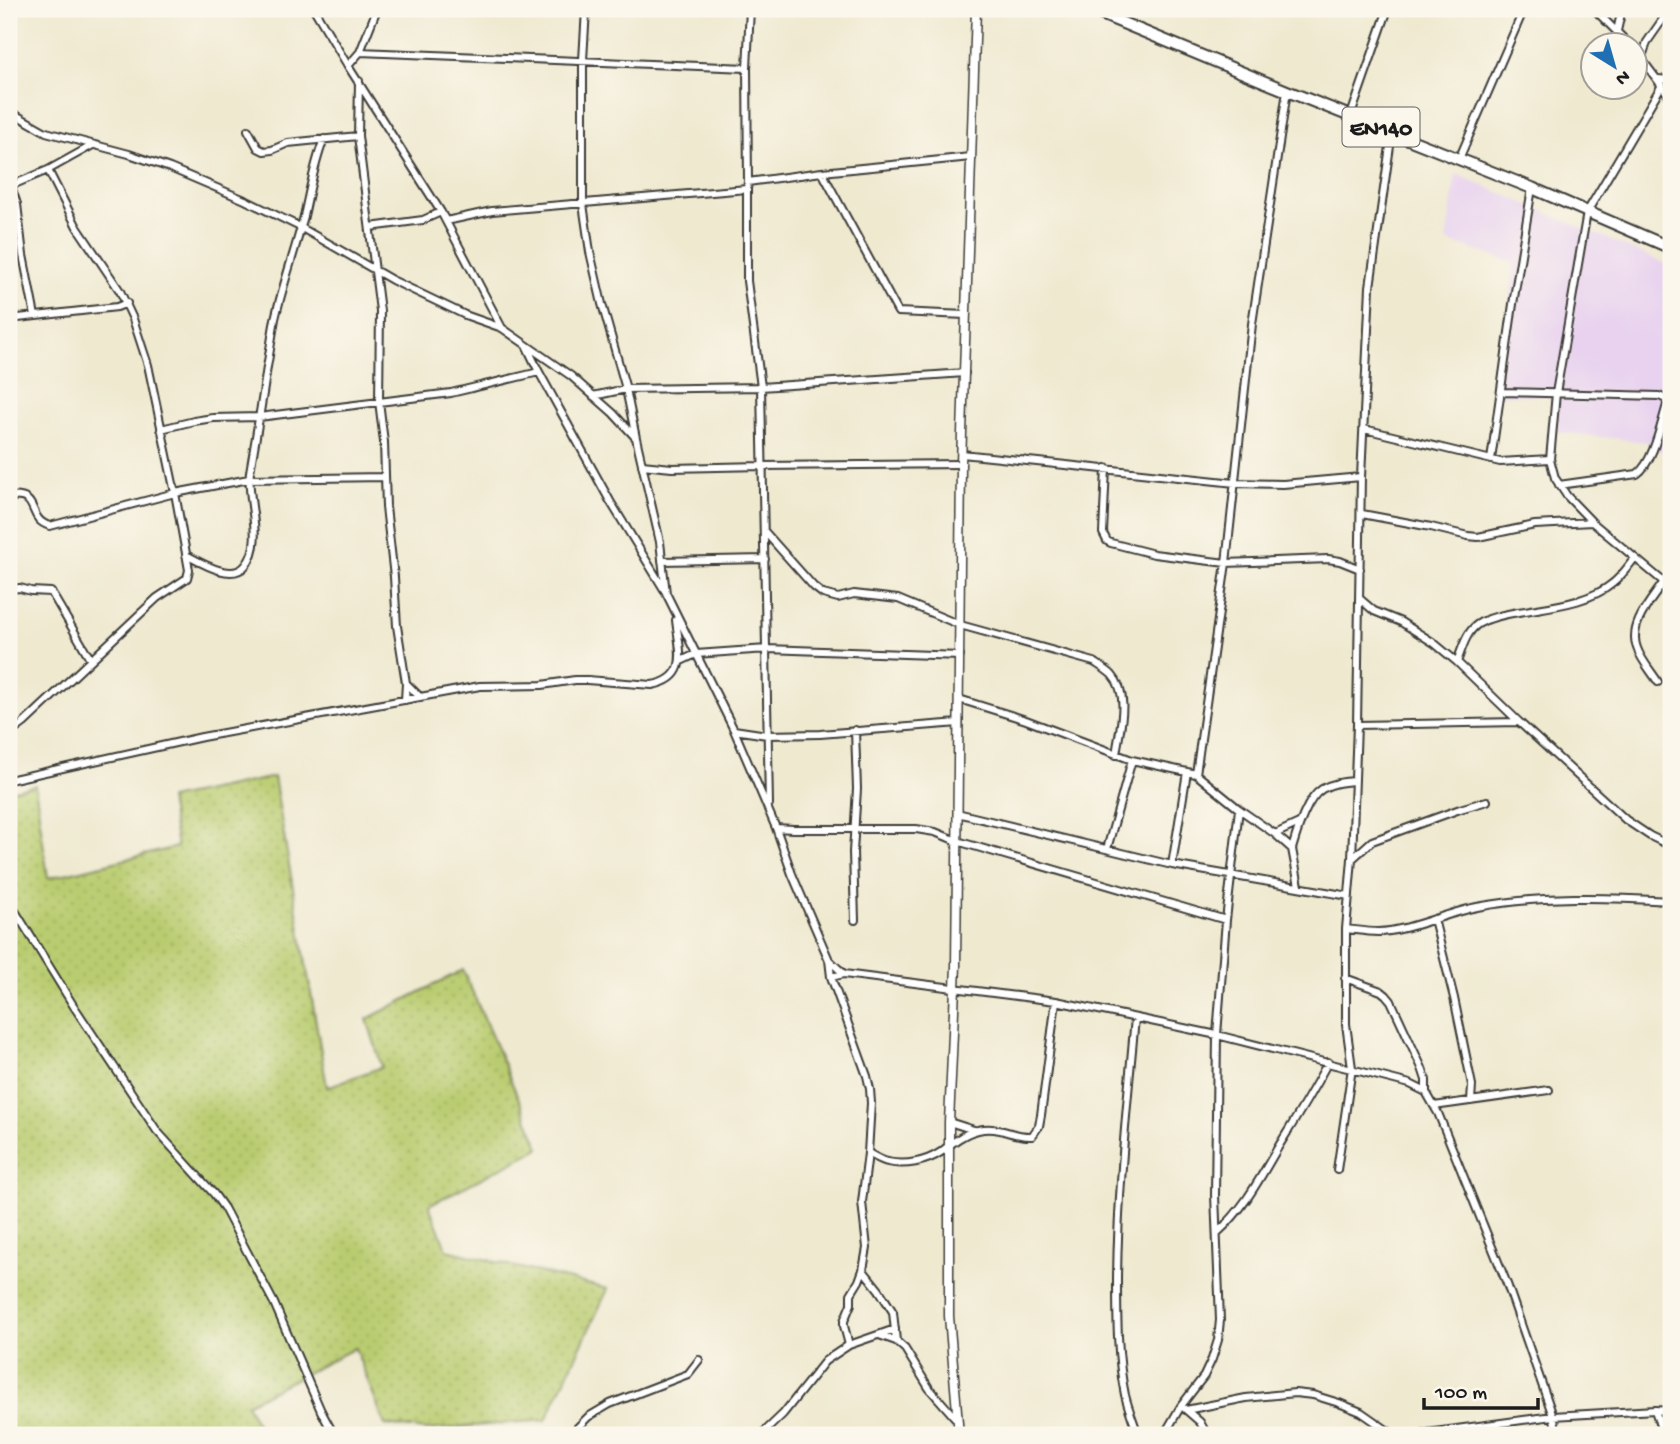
<svg xmlns="http://www.w3.org/2000/svg" width="1680" height="1444" viewBox="0 0 1680 1444" font-family="'Gochi Hand',sans-serif">
<defs>
<pattern id="grass-dots" width="8" height="8" patternUnits="userSpaceOnUse" patternTransform="scale(1.75)"><rect width="8" height="8" fill="#b9cc70"/><path d="M2 2h.1M6 6h.1" fill="none" stroke="#9eaf60" stroke-width="1.8" stroke-linecap="round"/></pattern>
</defs>
<rect width="100%" height="100%" fill="#fbf7ec"/>
<filter id="ink" filterUnits="userSpaceOnUse"><feTurbulence type="fractalNoise" baseFrequency=".0143" numOctaves="2"/><feDisplacementMap in="SourceGraphic" scale="14" xChannelSelector="R" yChannelSelector="G"/><feConvolveMatrix kernelMatrix="1 2 1 2 8 2 1 2 1" color-interpolation-filters="sRGB"/></filter>
<filter id="wash" filterUnits="userSpaceOnUse"><feTurbulence type="fractalNoise" baseFrequency=".00686" numOctaves="4" result="noise"/><feDisplacementMap in="SourceGraphic" scale="28" xChannelSelector="R" yChannelSelector="G"/><feGaussianBlur stdDeviation="1.57" result="paint"/><feColorMatrix in="noise" values="0 0 0 0 0 0 0 0 0 0 0 0 0 0 0 0 0 1.4 0 .05"/><feComposite in="paint" operator="in"/></filter>
<g filter="url(#wash)">
<rect width="100%" height="100%" fill="#efe9d0"/>
<path fill="#e8d2ef" d="M1456 174 1671 266V450L1662 452 1648 442 1557 432 1549 396 1498 395 1514 263 1446 241Z"/>
<path fill="url(#grass-dots)" stroke="#6a7446" stroke-width="2" d="M274 777 327 1087 382 1067 367 1019 463 970 540 1148 429 1205 447 1250 608 1289 546 1420 426 1430 385 1425 355 1348 246 1404 263 1435H9V791L35 785 48 878 177 847 169 799Z"/>
</g>
<g filter="url(#ink)">
<g fill="none" stroke-linecap="round" stroke-linejoin="round">
<g stroke="#3c3b37" stroke-width="10">
<path id="minor" d="M314 9 348 66 441 212 502 328
M586 9 583 60V204L590 252 602 304 626 389 636 438
M750 9 747 68 748 182 747 189V281L761 387 769 804
M1594 9 1631 46
M1617 31 1622 9
M1634 49 1671 98
M360 52 747 68
M1642 57 1647 42 1670 9
M348 66 360 52 377 9
M1658 79 1671 80
M359 81 358 136 380 311 379 401 384 442 386 507 394 577 397 626 406 683 405 700
M1662 85 1587 212 1556 393 1550 459 1555 478 1567 496 1592 522 1671 588
M9 111 46 132 129 154 170 168 245 200 300 227 392 280 465 315 502 328 571 376 613 413 636 438 660 542 666 593 734 730 776 828 793 829H916L935 832 957 841 1226 920
M1351 115 1388 9
M248 130 258 148 264 151 272 150 288 143 358 136
M1459 159 1524 9
M822 172 898 312 966 315
M748 182 822 172 971 157
M10 186 48 170 93 145
M11 186 17 204 23 255 35 316
M446 221 492 211 747 189
M370 227 423 220 441 212
M9 319 117 307 127 303
M526 345 539 372 610 501 665 591
M1502 392 1659 396 1666 399 1667 405C1661 424 1653 463 1637 474L1559 485
M593 396 626 389 761 387 965 373
M161 429 194 421 213 418 259 417 451 393 539 372
M1364 429 1500 462 1550 459
M962 454 1235 483 1283 484 1361 477
M1491 460 1513 304 1532 188
M642 465 672 468 762 466 961 464
M1106 468 1103 533 1107 541 1111 543 1154 554 1226 563 1328 559 1340 561 1360 569
M9 497C42 493 25 519 50 526L175 493 249 479 385 477
M1362 514 1431 527 1468 536 1478 537 1535 525 1592 522
M765 532 814 587 823 594 838 598 854 594 898 599 960 625 1094 662C1100 666 1107 670 1112 675 1131 696 1119 730 1116 755
M186 555C200 562 231 582 245 566 266 542 246 500 250 472 256 437 262 402 267 367 270 351 272 335 275 319 283 284 295 251 304 216 310 190 314 164 324 139
M662 561 765 559
M9 589 20 588 31 591 51 592 91 660
M1360 599 1374 611 1401 622 1434 643 1457 662 1519 722 1626 820 1650 836 1671 846
M681 661 696 654 767 649 960 656
M1457 662C1462 649 1466 632 1478 624 1491 616 1511 613 1525 611 1554 606 1591 602 1613 583 1622 576 1628 566 1635 558
M1658 682C1651 671 1641 660 1637 648 1628 625 1651 601 1663 583
M406 683 420 697
M959 699 1026 720 1132 760 1196 774 1239 809 1275 834 1292 849 1299 886
M1357 725 1519 722
M734 730 767 735 820 734 959 723
M9 734 24 723 157 598 187 578 189 570 175 493 148 365 133 319 120 291 77 227 48 170
M1196 774 1226 563 1252 324 1287 91
M9 780 202 737 480 686 542 685 575 680H587L652 685C691 678 679 649 676 620
M957 813 1172 865 1349 896
M776 828 792 874 829 960 831 977 867 1076 870 1089 871 1103 868 1153 862 1202 867 1248 863 1270 859 1281 851 1294V1304L844 1321V1326L849 1345
M1275 834 1299 823
M1107 849 1132 760
M1292 849C1297 832 1306 799 1322 789 1332 783 1343 782 1354 781
M1352 859 1372 841 1460 809 1487 801
M1172 865 1187 772
M9 901 73 1005 157 1131 214 1194 224 1208 274 1303 321 1411 334 1435
M1434 919 1454 998 1472 1085 1471 1101
M855 920 853 852 857 789 855 730
M1346 929C1356 930 1368 932 1378 932 1409 931 1446 913 1477 907 1541 895 1607 897 1671 901
M829 960 844 974
M831 977 844 974 1056 1001 1217 1035 1410 1084 1426 1092 1438 1113 1507 1284 1553 1416 1558 1435
M1345 978 1381 991 1386 995 1391 1001 1422 1068 1426 1080V1092
M1135 1018C1127 1105 1118 1191 1117 1278 1117 1317 1117 1356 1125 1395 1128 1408 1134 1422 1138 1435
M1434 1106 1549 1090
M949 1122 974 1130
M868 1153C874 1156 881 1161 888 1162 905 1166 926 1162 941 1152 952 1143 964 1133 978 1130 1000 1125 1011 1137 1032 1136L1039 1126 1041 1115 1056 1001
M1337 1170 1352 1068 1346 1024V929L1352 859 1357 725 1361 477 1370 287 1392 132
M1217 1233C1246 1207 1261 1176 1280 1144 1297 1117 1313 1090 1328 1062
M863 1270 879 1290 893 1312 896 1341
M879 1335 896 1341 905 1349 929 1388 958 1421
M1185 1409 1200 1422 1207 1435
M1186 1410 1246 1398 1295 1393 1313 1395 1339 1403 1361 1412 1394 1435
M1655 1410 1663 1435
M570 1435 588 1417 610 1404 688 1374 699 1360
M761 1435 783 1414 825 1361 849 1345 895 1329
M1164 1435 1181 1406 1204 1376 1212 1359 1218 1340 1220 1320 1215 1195 1217 1035 1226 920 1239 809
M1412 1435 1553 1416 1655 1410 1671 1411"/>
</g>
<g stroke="#3c3b37" stroke-width="11">
<path id="tertiary" d="M959 1435 949 1316V1122L956 966 961 464 976 9"/>
</g>
<g stroke="#3c3b37" stroke-width="14">
<path id="primary" d="M1089 9 1287 91 1532 188 1671 248"/>
</g>
<use href="#minor" stroke="#fff" stroke-width="6"/>
<use href="#tertiary" stroke="#fff" stroke-width="8"/>
<use href="#primary" stroke="#fff" stroke-width="10"/>
</g>
</g>
<g text-anchor="middle" stroke-width="5" stroke-linejoin="round" paint-order="stroke">
<rect fill="#fbf7ec" stroke="#5f5e5a" stroke-width="2" x="1342.5" y="107.5" width="77" height="39" rx="5"/>
<g font-size="23" font-weight="bold" fill="#1c1c1c">
<text x="1381" y="135">EN140</text>
</g>
</g>
<rect width="1680" height="1444" fill="none" stroke="#fbf7ec" stroke-width="35"/>
<g transform="translate(1614 66) rotate(143)"><circle r="33" fill="#fbf7ec" stroke="#a29f99" stroke-width="2"/>
<path d="M0-5L12 26L0 18L-12 26Z" fill="#1f6fb2"/>
<text y="-10" font-size="19" font-weight="bold" text-anchor="middle" fill="#1c1c1c">N</text>
</g>
<path d="M1424 1398v10h114v-10" fill="none" stroke="#1c1c1c" stroke-width="3.5"/>
<text x="1435" y="1398" font-size="21" fill="#1c1c1c" stroke="#fbf7ec" stroke-width="5" paint-order="stroke">100 m</text>
</svg>
